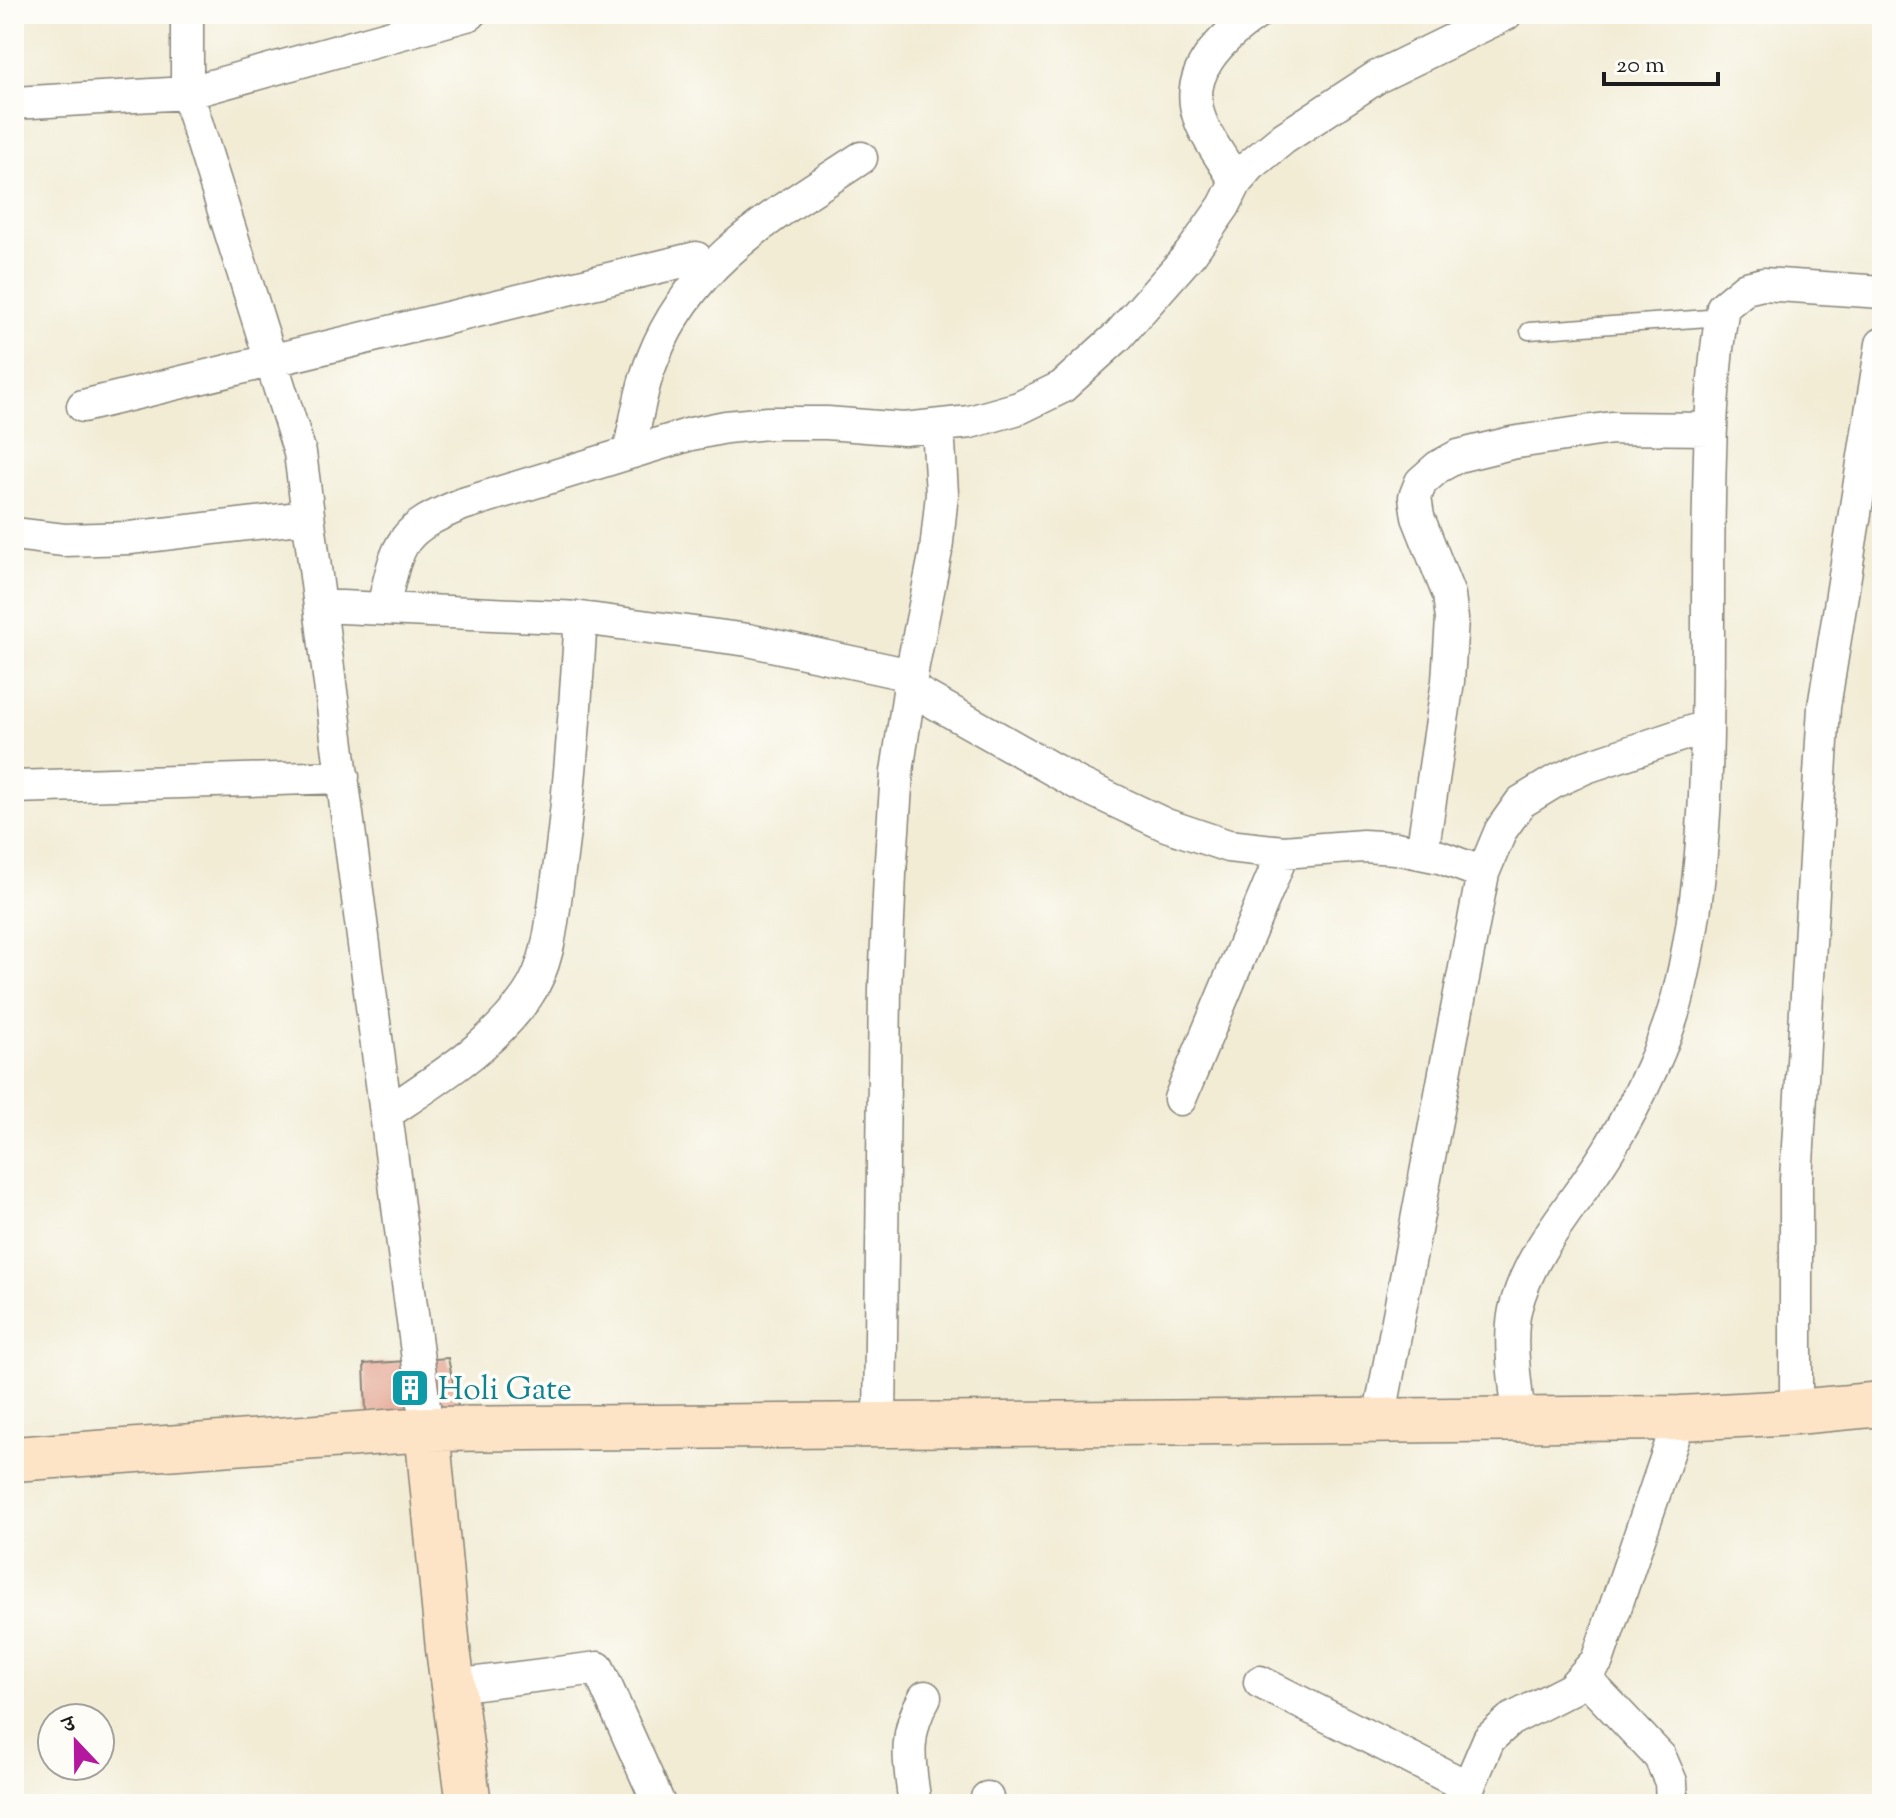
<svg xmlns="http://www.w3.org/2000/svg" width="1896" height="1818" viewBox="0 0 1896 1818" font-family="'Sorts Mill Goudy','Noto Serif Devanagari',serif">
<rect width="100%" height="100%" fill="#fdfcf7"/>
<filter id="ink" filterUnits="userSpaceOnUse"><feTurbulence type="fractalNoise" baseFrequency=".0125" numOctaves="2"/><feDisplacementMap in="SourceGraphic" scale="16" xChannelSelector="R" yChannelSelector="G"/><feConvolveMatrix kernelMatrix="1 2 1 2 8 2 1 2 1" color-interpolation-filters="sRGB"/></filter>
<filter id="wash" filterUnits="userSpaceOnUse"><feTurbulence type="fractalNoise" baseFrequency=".006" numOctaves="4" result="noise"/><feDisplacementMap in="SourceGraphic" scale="32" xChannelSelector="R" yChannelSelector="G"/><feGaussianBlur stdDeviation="1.8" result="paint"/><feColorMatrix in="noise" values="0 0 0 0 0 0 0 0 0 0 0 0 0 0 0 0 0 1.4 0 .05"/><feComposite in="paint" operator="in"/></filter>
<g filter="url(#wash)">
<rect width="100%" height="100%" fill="#f2ecd5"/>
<g id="blocks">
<path fill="#e4a794" d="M448 1358 459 1412 366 1413 364 1364Z"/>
</g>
</g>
<g filter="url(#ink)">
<use href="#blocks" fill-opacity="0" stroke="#878478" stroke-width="2"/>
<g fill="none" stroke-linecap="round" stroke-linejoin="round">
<g stroke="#878478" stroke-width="19">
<path id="lane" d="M1529 331 1722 317"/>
</g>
<g stroke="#878478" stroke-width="35">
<path id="street" d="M187 14V93L300 453 427 1429
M14 103 187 93 470 14
M1236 182C1225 162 1209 142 1201 122 1181 75 1221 38 1256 14
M83 406 696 258
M629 453C636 422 641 387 653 358 692 258 777 214 861 158
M14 534 64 540 130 538 307 517
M320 606 581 618 748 640 911 675
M383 608C398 543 398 530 463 504L691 434 726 427 768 423H827L904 429 970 422 1019 408 1062 387 1118 336 1191 253 1224 206 1236 182 1251 165 1284 138 1377 77 1506 14
M909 688 1077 783 1166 825 1228 846 1283 852 1363 846 1396 848 1440 857 1483 873
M14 787 343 777
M1422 853 1448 681 1452 619 1449 595 1418 517 1415 497 1421 482 1438 467 1458 456 1511 443 1612 428 1711 429
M1180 1099 1283 852
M387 1113C437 1079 491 1047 527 996 549 965 552 922 557 885 570 797 575 707 581 618
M1796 1412V1180L1824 707 1882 344
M1519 1419C1516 1384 1508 1344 1515 1310 1530 1247 1581 1198 1612 1144 1639 1099 1668 1039 1680 988 1717 832 1705 661 1709 500 1710 436 1712 370 1723 307L1746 288 1763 284 1882 292
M1379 1420 1483 873 1501 830 1521 802 1554 782 1586 767 1705 727
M880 1425 885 988 890 874 897 772 913 665 936 551 942 494 938 426
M1584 1677 1660 1757 1671 1782 1672 1804
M1260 1682 1468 1787
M453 1686 598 1668 659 1804
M915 1804C909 1763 903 1734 925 1697
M986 1804 987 1798
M1461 1804 1489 1739 1510 1720 1571 1689 1597 1661 1680 1418"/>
</g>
<g stroke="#878478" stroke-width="47">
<path id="secondary" d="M427 1429 448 1649 469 1804
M14 1459 427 1429 1680 1418 1796 1412 1882 1404"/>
</g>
<use href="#lane" stroke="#fff" stroke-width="16"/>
<use href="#street" stroke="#fff" stroke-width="32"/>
<use href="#secondary" stroke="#fee4c6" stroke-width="44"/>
</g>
</g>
<defs>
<g id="building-square" transform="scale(2)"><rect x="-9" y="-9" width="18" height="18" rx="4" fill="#0f9aa8" stroke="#fdfcf7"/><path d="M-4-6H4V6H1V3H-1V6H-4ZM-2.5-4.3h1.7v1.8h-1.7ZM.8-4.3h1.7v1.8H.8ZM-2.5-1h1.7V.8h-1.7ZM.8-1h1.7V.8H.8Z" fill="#fff"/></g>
</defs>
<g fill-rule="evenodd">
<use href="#building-square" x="410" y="1388"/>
</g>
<g text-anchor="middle" stroke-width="7" stroke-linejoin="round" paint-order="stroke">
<g font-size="32" fill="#0d838f" stroke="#fdfcf7" text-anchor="start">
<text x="438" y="1399">Holi Gate</text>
</g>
</g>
<rect width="1896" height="1818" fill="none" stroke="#fdfcf7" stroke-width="48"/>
<g transform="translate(76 1742) rotate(338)"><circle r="38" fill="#fdfcf7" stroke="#a3a29f" stroke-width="2"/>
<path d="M0-6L14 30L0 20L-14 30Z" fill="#b5179e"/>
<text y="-12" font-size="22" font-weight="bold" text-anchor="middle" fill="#1c1c1c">उ</text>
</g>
<path d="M1604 72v12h114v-12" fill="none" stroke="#1c1c1c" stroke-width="4"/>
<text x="1616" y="72" font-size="24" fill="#1c1c1c" stroke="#fdfcf7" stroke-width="6" paint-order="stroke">20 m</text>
</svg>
